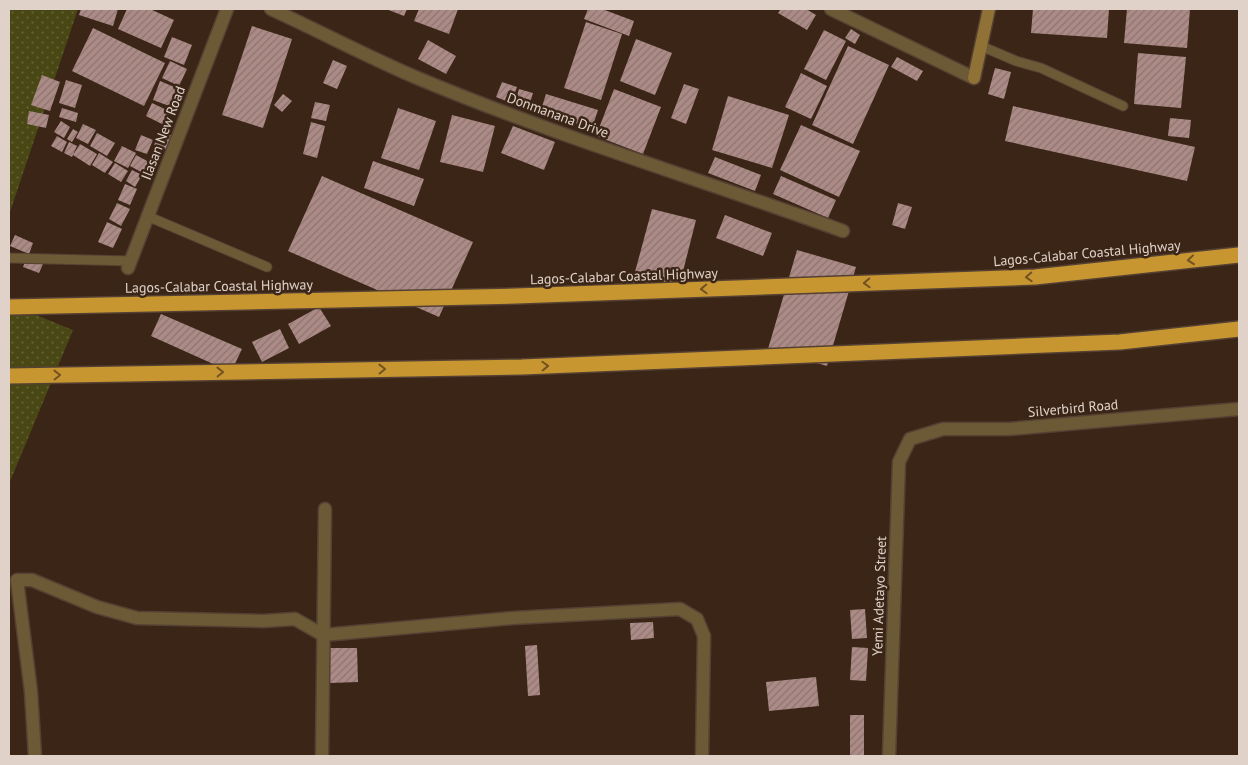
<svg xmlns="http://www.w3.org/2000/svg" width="1248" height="765" viewBox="0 0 1248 765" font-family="'PT Sans',sans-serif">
<defs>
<pattern id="grass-dots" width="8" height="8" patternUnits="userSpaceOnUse" patternTransform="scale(1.25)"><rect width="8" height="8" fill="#494815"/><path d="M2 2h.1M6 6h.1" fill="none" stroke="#636236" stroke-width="1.8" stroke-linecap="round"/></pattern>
<pattern id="building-hatch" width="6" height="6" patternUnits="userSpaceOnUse" patternTransform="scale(1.25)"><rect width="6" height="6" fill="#ac8b87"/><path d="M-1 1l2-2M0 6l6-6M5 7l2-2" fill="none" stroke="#8c7470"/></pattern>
</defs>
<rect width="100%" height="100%" fill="#3a2517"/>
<path fill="url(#grass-dots)" d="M9 9H78L9 215Z
M9 304 73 330 9 484Z"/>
<path fill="url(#building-hatch)" d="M81 9H118L113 26 79 15Z
M127 9H150L174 20 161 48 118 29Z
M386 9H407L404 16Z
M419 9H458L449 34 414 21Z
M588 9H602L634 21 629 36 584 19Z
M781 9H806L816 15 807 30 778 13Z
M1033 9H1109L1107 38 1031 33Z
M1127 9H1190L1187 48 1124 43Z
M586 22 622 34 601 100 564 88Z
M252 26 292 39 263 128 222 115Z
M93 28 165 63 144 106 72 71Z
M851 29 860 35 855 44 845 38Z
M824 30 846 41 826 80 804 69Z
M172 37 192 45 184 65 164 57Z
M636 39 672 53 655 95 620 81Z
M428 40 456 56 446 74 418 59Z
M848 46 889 65 853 144 812 125Z
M1138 53 1186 57 1181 108 1134 104Z
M897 57 923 71 917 81 891 67Z
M333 60 347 66 337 89 323 83Z
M170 61 187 69 179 86 162 78Z
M995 68 1011 72 1004 99 988 94Z
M801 73 827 86 811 119 785 107Z
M42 75 60 82 50 111 31 105Z
M66 80 82 85 75 108 59 103Z
M160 81 179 89 172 107 153 100Z
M502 82 517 87 511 103 496 97Z
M684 84 699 89 686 124 671 118Z
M519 89 533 93 529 106 515 102Z
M614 89 661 107 643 154 596 136Z
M283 94 292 101 282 112 274 105Z
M546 94 598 110 592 128 540 113Z
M728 96 789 115 772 168 712 150Z
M315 102 330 105 326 121 311 118Z
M152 103 171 112 164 125 146 116Z
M1013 106 1195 147 1187 181 1005 141Z
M62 108 78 113 76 122 59 117Z
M398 108 436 121 419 170 381 158Z
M29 111 49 115 46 128 27 124Z
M452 115 495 126 483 172 440 162Z
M1170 118 1191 120 1189 138 1168 136Z
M61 121 70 127 64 138 54 132Z
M311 122 325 126 317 158 303 154Z
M83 124 96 130 88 144 76 138Z
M801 125 860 151 839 197 780 170Z
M513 126 555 142 544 170 501 153Z
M73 129 78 132 72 142 67 139Z
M161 130 172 136 165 150 154 145Z
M97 133 115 143 107 156 90 146Z
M141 135 153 140 147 154 135 150Z
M57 136 67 142 62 152 51 146Z
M69 142 77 146 72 157 64 153Z
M80 144 97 154 90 166 73 155Z
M122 146 136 153 128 168 114 161Z
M99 153 113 162 105 173 92 165Z
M136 155 149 162 143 173 130 166Z
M715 157 761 175 755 191 708 173Z
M373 161 424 179 414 206 364 188Z
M115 163 128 171 121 182 108 174Z
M132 170 142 175 135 187 126 181Z
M322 176 473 242 439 317 288 251Z
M781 176 836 200 828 218 773 194Z
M125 184 137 189 130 205 118 200Z
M117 203 130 209 121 226 109 219Z
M898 203 912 207 905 229 892 225Z
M652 209 696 220 677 295 632 283Z
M725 215 772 233 763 256 716 238Z
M107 222 122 229 113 248 98 242Z
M15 235 33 243 29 254 10 246Z
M797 250 856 267 827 366 768 349Z
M27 257 43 264 39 273 23 267Z
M319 307 331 326 299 344 288 324Z
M161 314 242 349 231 372 151 336Z
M280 329 289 348 262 362 252 342Z
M865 609 867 638 852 639 850 610Z
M653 622 654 638 631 640 630 623Z
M537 645 540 695 528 696 525 646Z
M852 647 868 648 866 681 850 680Z
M329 648H357L358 682 330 683Z
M816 677 819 706 769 711 766 682Z
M850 715H864V756H850Z"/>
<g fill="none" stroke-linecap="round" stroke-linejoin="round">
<g stroke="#554133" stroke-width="11">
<path id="lane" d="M981 46 1016 61 1041 68 1123 106
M147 216 267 267
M9 258 131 261"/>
</g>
<g stroke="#554133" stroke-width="15">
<path id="street" d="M271 9C319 31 366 56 415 77 555 136 700 179 843 231
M831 9 974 78
M128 268 227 9
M35 756 31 692 17 580H32L97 607 137 618 263 621 295 619 323 635 513 618 680 609 697 619 704 636 702 756
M322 756 325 509
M889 756 899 462 910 439 943 429H1009L1239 409"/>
</g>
<g stroke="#554133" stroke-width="15">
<path id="secondary" d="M974 78 989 9"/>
</g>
<g stroke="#554133" stroke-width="18">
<path id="highway" d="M9 307 516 296 1035 277 1239 255
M9 376 522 367 1120 342 1239 329"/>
</g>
<use href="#lane" stroke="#6c5935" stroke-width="9"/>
<use href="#street" stroke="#6c5935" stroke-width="12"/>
<use href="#secondary" stroke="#917236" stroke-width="12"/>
<use href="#highway" stroke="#c79630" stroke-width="15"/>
</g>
<defs><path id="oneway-chevron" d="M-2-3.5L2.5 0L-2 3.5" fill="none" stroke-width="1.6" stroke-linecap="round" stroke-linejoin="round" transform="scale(1.25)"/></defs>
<g stroke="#725221">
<use href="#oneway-chevron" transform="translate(1191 260) rotate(174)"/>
<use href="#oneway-chevron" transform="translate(1029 277) rotate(177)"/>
<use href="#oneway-chevron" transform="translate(867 283) rotate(178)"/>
<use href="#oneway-chevron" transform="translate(704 289) rotate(178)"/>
<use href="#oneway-chevron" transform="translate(545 366) rotate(-2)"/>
<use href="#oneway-chevron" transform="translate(382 369) rotate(-1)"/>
<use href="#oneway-chevron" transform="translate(220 372) rotate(-1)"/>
<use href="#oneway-chevron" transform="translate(57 375) rotate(-1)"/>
</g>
<g text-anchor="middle" stroke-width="5" stroke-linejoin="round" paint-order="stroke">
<g font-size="14" fill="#e0d2c9" stroke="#3a2517">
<text transform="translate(558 115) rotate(20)" y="5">Donmanana Drive</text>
<text transform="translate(163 133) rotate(-69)" y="5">Ilasan New Road</text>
<text transform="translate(1087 253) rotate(-5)" y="5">Lagos-Calabar Coastal Highway</text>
<text transform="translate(624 276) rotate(-2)" y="5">Lagos-Calabar Coastal Highway</text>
<text transform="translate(219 286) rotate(-1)" y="5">Lagos-Calabar Coastal Highway</text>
<text transform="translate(1073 408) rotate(-5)" y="5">Silverbird Road</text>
<text transform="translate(879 596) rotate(-88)" y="5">Yemi Adetayo Street</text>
</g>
</g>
<rect width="1248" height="765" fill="none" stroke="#e0d2c9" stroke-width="20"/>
</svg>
